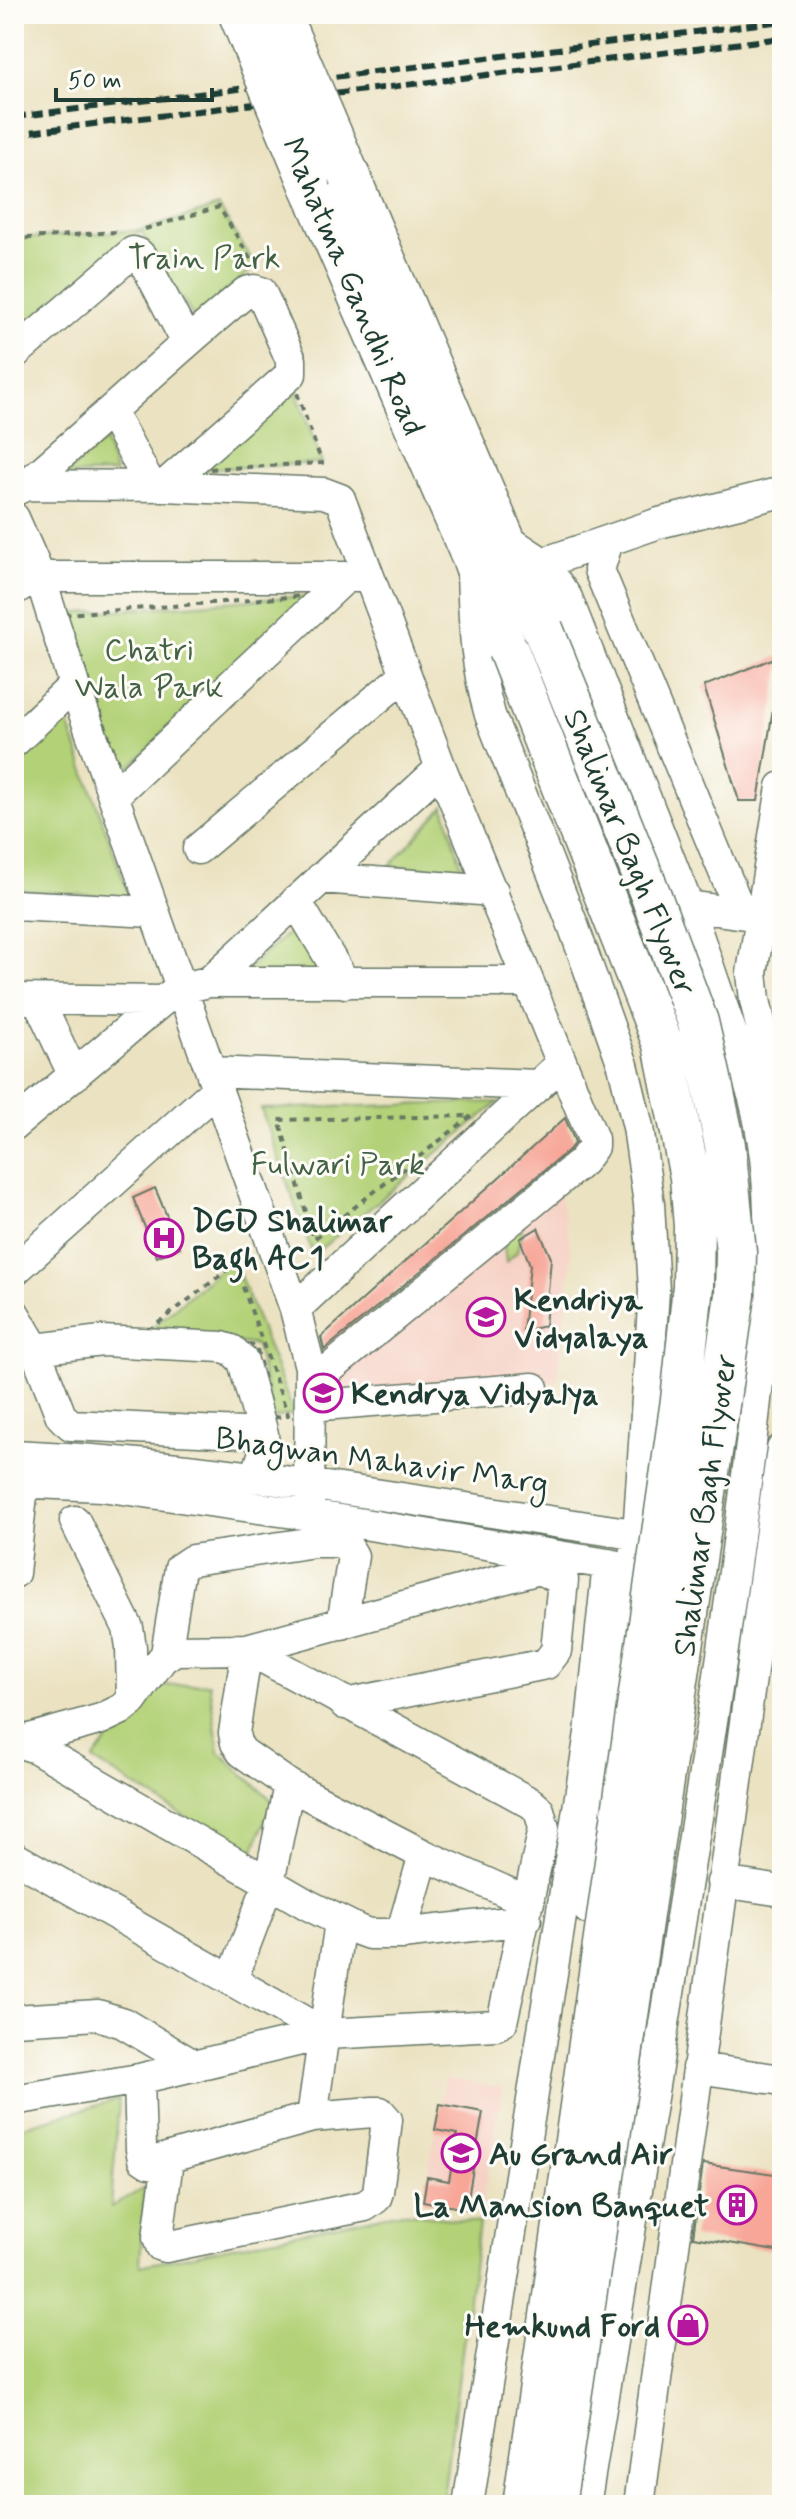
<svg xmlns="http://www.w3.org/2000/svg" width="796" height="2519" viewBox="0 0 796 2519" font-family="Mynerve,sans-serif">
<rect width="100%" height="100%" fill="#fdfcf7"/>
<filter id="ink" filterUnits="userSpaceOnUse"><feTurbulence type="fractalNoise" baseFrequency=".0125" numOctaves="2"/><feDisplacementMap in="SourceGraphic" scale="16" xChannelSelector="R" yChannelSelector="G"/><feConvolveMatrix kernelMatrix="1 2 1 2 8 2 1 2 1" color-interpolation-filters="sRGB"/></filter>
<filter id="wash" filterUnits="userSpaceOnUse"><feTurbulence type="fractalNoise" baseFrequency=".006" numOctaves="4" result="noise"/><feDisplacementMap in="SourceGraphic" scale="32" xChannelSelector="R" yChannelSelector="G"/><feGaussianBlur stdDeviation="1.8" result="paint"/><feColorMatrix in="noise" values="0 0 0 0 0 0 0 0 0 0 0 0 0 0 0 0 0 1.4 0 .05"/><feComposite in="paint" operator="in"/></filter>
<g filter="url(#wash)">
<rect width="100%" height="100%" fill="#ebe2c1"/>
<path fill="#f6d1c5" d="M557 1182 572 1252 557 1382 317 1397Z
M445 2078 503 2088 481 2211 423 2201Z"/>
<path fill="#b3d177" stroke="#698756" stroke-width="2" d="M219 207 256 266 194 318 141 231 14 337V239L142 230Z
M293 382 322 463 190 470Z
M105 440 115 473 65 475Z
M316 595 122 774 66 614Z
M67 721 130 898 14 890V768Z
M444 806 462 868 389 867Z
M303 919 324 972 240 976Z
M499 1102 313 1255 261 1109Z
M524 1221 517 1252 506 1262 503 1240Z
M233 1258 294 1414 273 1418 256 1345 148 1331Z
M209 1683 219 1752 273 1801 251 1857 93 1760 148 1687Z
M119 2099 111 2207 144 2188 140 2266 402 2212 479 2223 442 2505H14V2129Z"/>
<g id="blocks">
<path fill="#f7a697" d="M782 655 758 801H739L704 686Z
M565 1118 575 1142 569 1150 324 1350 321 1337Z
M155 1188 180 1247 157 1257 133 1198Z
M538 1228 551 1258 545 1326 523 1331 530 1265 520 1239Z
M440 2104 483 2112 466 2209 423 2201 427 2177 449 2181 457 2134 435 2130Z
M703 2164 782 2175V2252L693 2237Z"/>
</g>
</g>
<g filter="url(#ink)">
<use href="#blocks" fill-opacity="0" stroke="#667765" stroke-width="2"/>
<g fill="none" stroke-linecap="round" stroke-linejoin="round">
<g stroke="#667765" stroke-width="33">
<path id="minor" d="M14 354 133 252 139 254 143 259 186 341
M111 412 151 486
M26 485 164 486 324 493 340 499 441 768 593 1139V1147L582 1162 311 1384
M18 489 26 485C100 422 171 354 246 292L254 290 261 292 291 360V374L164 486
M14 518 40 577 74 685 295 1309 310 1367 309 1515
M505 538 543 563 567 598 688 906 753 1095C780 1196 768 1298 756 1400 747 1484 735 1566 723 1649 680 1935 632 2220 585 2505
M608 541 599 570 741 913
M543 563 659 523 782 492
M472 574C474 628 475 663 490 715L573 925 623 1065 638 1127 649 1204 654 1291 638 1535 588 1909
M14 590 30 580 40 577H368
M14 742 74 685
M782 787 752 973 755 1000 782 1118
M113 796 346 577
M198 849 405 675
M321 878 493 891
M296 901 345 983
M14 905 154 912
M688 906 782 919
M209 982 441 768
M14 999 162 1001
M38 1000 74 1076
M211 1072 539 1085
M14 1125 162 1001 181 988 209 982H528
M14 1271 217 1089
M295 1309 561 1064
M14 1313 35 1349 61 1416 71 1425 263 1434
M35 1349 102 1341 222 1347 232 1350 243 1361 263 1434 264 1452 256 1477
M310 1406 533 1388
M14 1455C230 1465 441 1506 654 1537
M14 1482 101 1486 309 1515 626 1567
M75 1521 128 1628 131 1647 132 1701
M14 1573 25 1464
M166 1654 180 1568 192 1560 315 1542H338L347 1546 353 1556 342 1624
M14 1741 36 1748 308 1905 358 1930 369 1934H401L526 1920
M19 1742 101 1719 122 1709 132 1701 162 1659 175 1650 247 1649 539 1569 563 1580 556 1651 546 1664 345 1704
M14 1857 326 2034
M722 1882 782 1891
M401 1934 424 1855
M232 1980 269 1882 289 1785
M14 2020 98 2015 123 2023 195 2066
M697 2068 782 2080
M139 2079 141 2149 143 2159 149 2163 312 2117 373 2112H380L387 2120 378 2192 376 2198 365 2206 166 2247 161 2246 158 2238 168 2160
M14 2100 139 2079 326 2034 496 2025 502 2022 544 1828 539 1810 531 1803 247 1649 234 1733 236 1743 242 1752 289 1785 424 1855 529 1902
M312 2117 340 1922
M468 2505 590 1733 608 1564
M639 2505 782 1449"/>
</g>
<g stroke="#667765" stroke-width="43">
<path id="major" d="M350 177 543 629
M310 185 472 558 508 650"/>
</g>
<path stroke="#667765" stroke-width="4" stroke-dasharray="6 6" stroke-linecap="butt" d="M145 229 219 207 255 266
M14 239 116 232
M293 382 322 463 190 470Z
M316 595 122 774 66 614Z
M471 1116 314 1239 279 1120Z
M235 1264 288 1415 273 1418 256 1345 148 1331Z"/>
<use href="#minor" stroke="#fff" stroke-width="30"/>
<use href="#major" stroke="#fff" stroke-width="40"/>
<path stroke="#1f3d34" stroke-width="6" stroke-dasharray="12 6" stroke-linecap="butt" d="M14 117 782 21
M14 134 782 38"/>
<g stroke="#667765" stroke-width="43" stroke-linecap="butt">
<path id="major-bridge" d="M239 14 310 185
M280 14 350 177
M543 629 651 896 698 1022 710 1074 725 1145 736 1252 735 1295 718 1412 555 2505
M508 650 663 1044 690 1177 694 1226 693 1286 681 1400 523 2505"/>
</g>
<use href="#major-bridge" stroke="#fff" stroke-width="40"/>
</g>
</g>
<defs>
<g id="hospital-ring" transform="scale(2)"><circle r="9.5" fill="#fdfcf7" stroke="#b5179e" stroke-width="1.5"/><path d="M-5-5h3v3.5h4V-5h3V5h-3V1.5h-4V5h-3Z" fill="#b5179e"/></g>
<g id="school-ring" transform="scale(2)"><circle r="9.5" fill="#fdfcf7" stroke="#b5179e" stroke-width="1.5"/><path d="M0-5L7-2L0 1L-7-2ZM-4 1L0 2.5L4 1V4Q0 6-4 4Z" fill="#b5179e"/></g>
<g id="building-ring" transform="scale(2)"><circle r="9.5" fill="#fdfcf7" stroke="#b5179e" stroke-width="1.5"/><path d="M-4-6H4V6H1V3H-1V6H-4ZM-2.5-4.3h1.7v1.8h-1.7ZM.8-4.3h1.7v1.8H.8ZM-2.5-1h1.7V.8h-1.7ZM.8-1h1.7V.8H.8Z" fill="#b5179e"/></g>
<g id="shop-ring" transform="scale(2)"><circle r="9.5" fill="#fdfcf7" stroke="#b5179e" stroke-width="1.5"/><path d="M-5-2.5h2.3a2.7 3.5 0 0 1 5.4 0H5L5.5 6h-11ZM-1.5-2.5h3a1.5 2.3 0 0 0-3 0Z" fill="#b5179e"/></g>
</defs>
<g fill-rule="evenodd">
<use href="#hospital-ring" x="164" y="1238"/>
<use href="#school-ring" x="486" y="1317"/>
<use href="#school-ring" x="323" y="1393"/>
<use href="#school-ring" x="461" y="2153"/>
<use href="#building-ring" x="737" y="2205"/>
<use href="#shop-ring" x="688" y="2325"/>
</g>
<g text-anchor="middle" stroke-width="6" stroke-linejoin="round" paint-order="stroke">
<g font-size="32" fill="#446245" stroke="#fdfcf7">
<text x="204" y="268">Train Park</text>
<text x="149" y="660">Chatri<tspan x="149" dy="37">Wala Park</tspan></text>
<text x="338" y="1174">Fulwari Park</text>
</g>
<g font-size="32" fill="#1f3d34" stroke="#fdfcf7">
<text transform="translate(354 286) rotate(67)" y="11">Mahatma Gandhi Road</text>
<text transform="translate(631 852) rotate(68)" y="11">Shalimar Bagh Flyover</text>
<text transform="translate(382 1460) rotate(8)" y="11">Bhagwan Mahavir Marg</text>
<text transform="translate(704 1505) rotate(-82)" y="11">Shalimar Bagh Flyover</text>
</g>
<g font-size="32" font-weight="bold" fill="#1f3d34" stroke="#fdfcf7" text-anchor="start">
<text x="192" y="1231">DGD Shalimar<tspan x="192" dy="37">Bagh AC1</tspan></text>
<text x="514" y="1310">Kendriya<tspan x="514" dy="37">Vidyalaya</tspan></text>
<text x="351" y="1404">Kendrya Vidyalya</text>
<text x="489" y="2164">Au Grand Air</text>
<text x="709" y="2216" text-anchor="end">La Mansion Banquet</text>
<text x="660" y="2336" text-anchor="end">Hemkund Ford</text>
</g>
</g>
<rect width="796" height="2519" fill="none" stroke="#fdfcf7" stroke-width="48"/>
<path d="M56 88v12h156v-12" fill="none" stroke="#1f3d34" stroke-width="4"/>
<text x="68" y="88" font-size="24" fill="#1f3d34" stroke="#fdfcf7" stroke-width="6" paint-order="stroke">50 m</text>
</svg>
